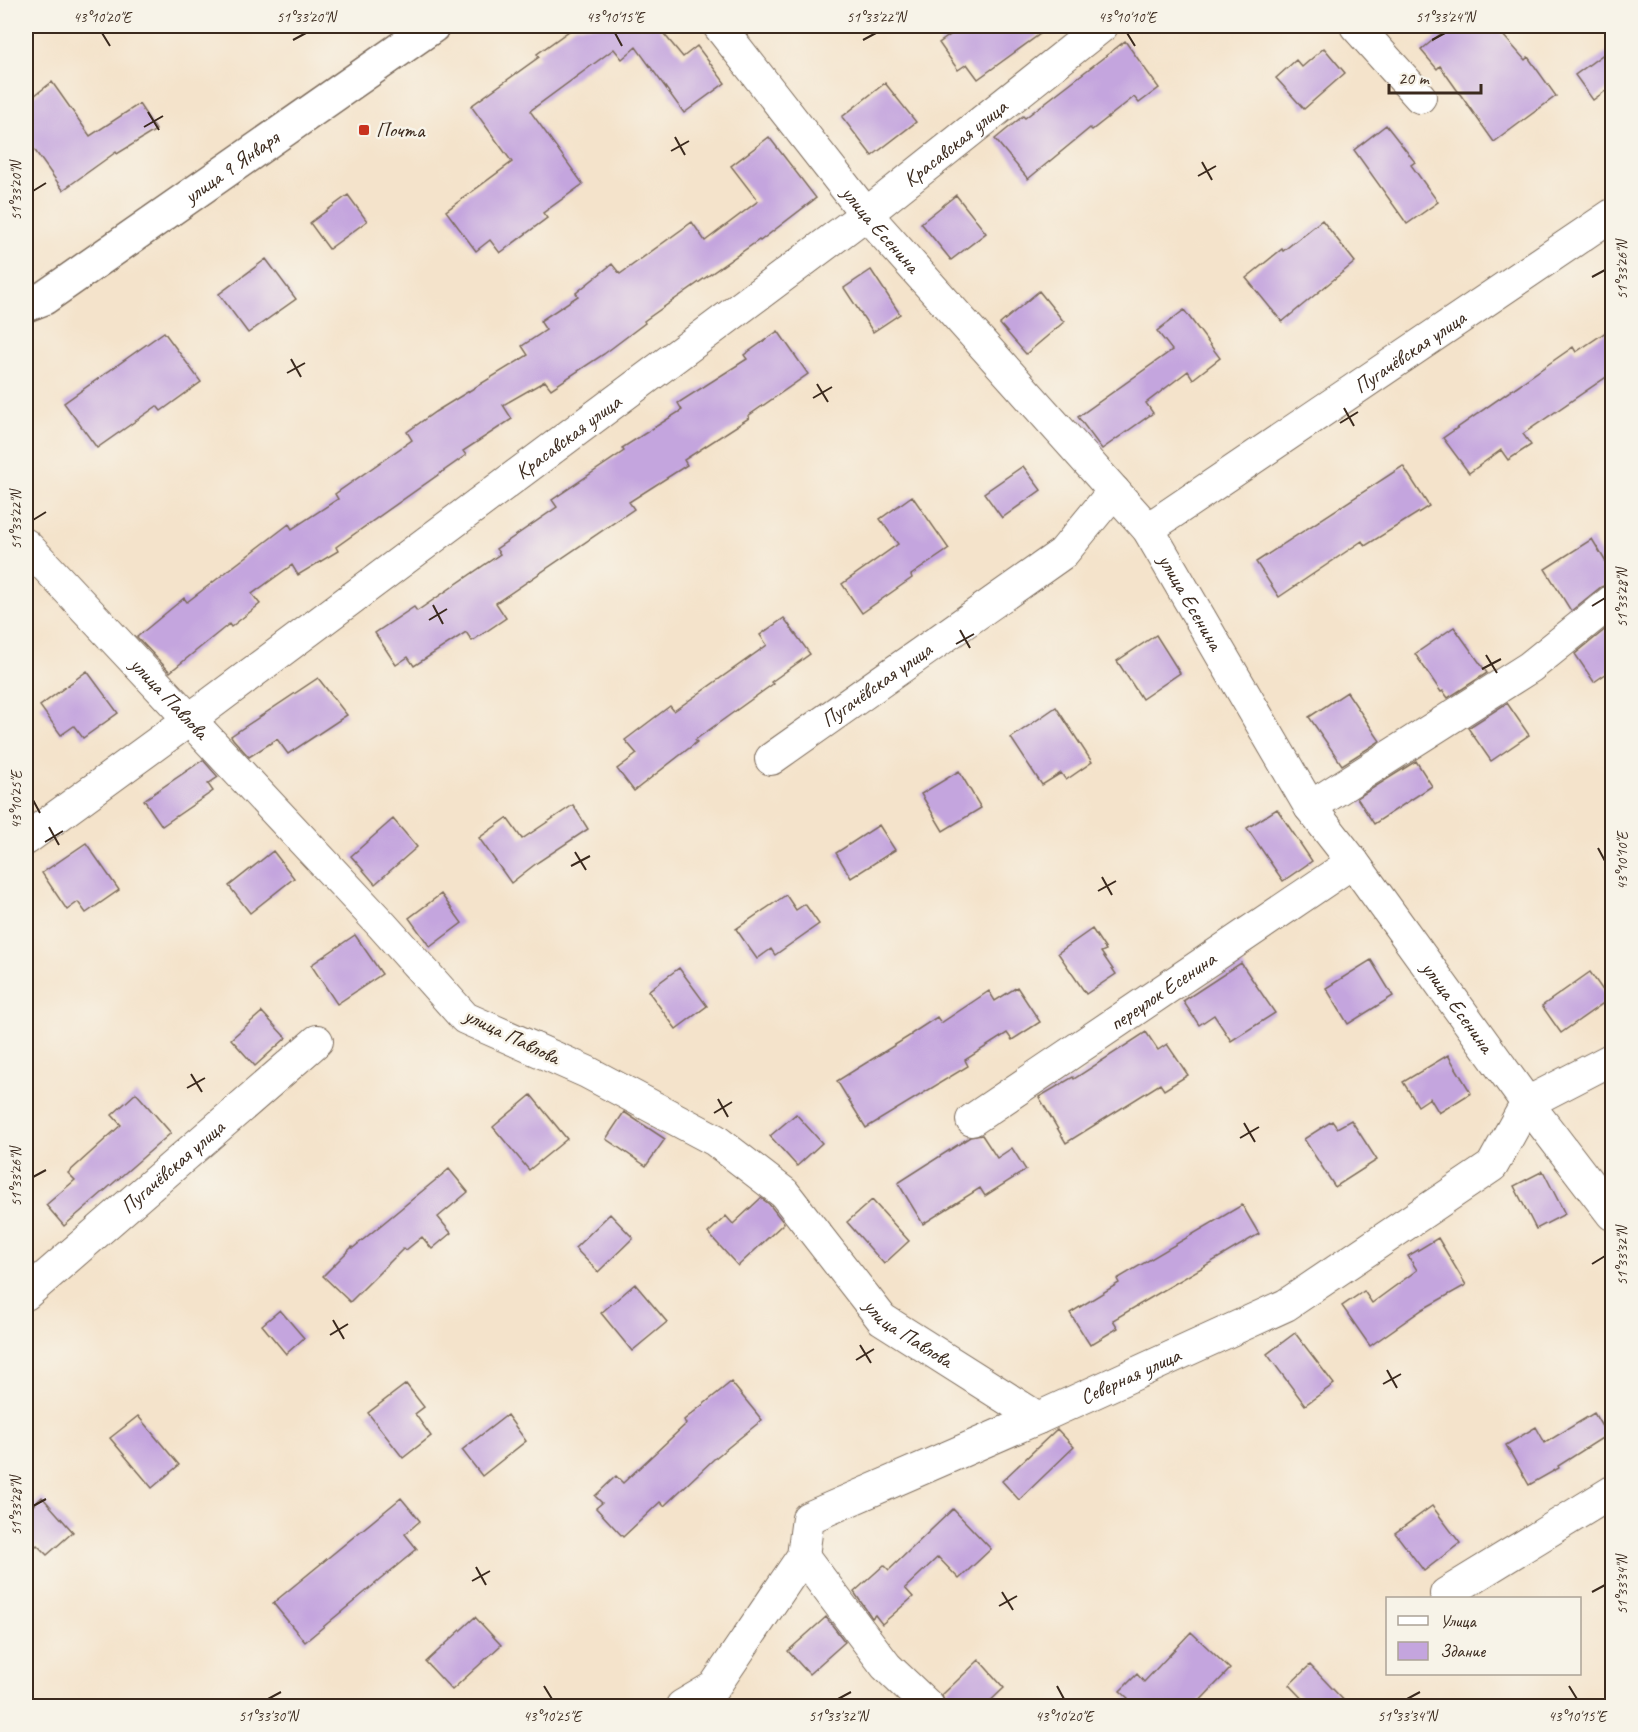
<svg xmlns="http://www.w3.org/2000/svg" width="1638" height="1732" viewBox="0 0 1638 1732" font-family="Caveat,sans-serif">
<rect width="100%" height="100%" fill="#f7f3e8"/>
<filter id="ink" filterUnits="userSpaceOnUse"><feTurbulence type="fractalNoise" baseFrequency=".0167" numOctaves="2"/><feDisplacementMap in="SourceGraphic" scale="12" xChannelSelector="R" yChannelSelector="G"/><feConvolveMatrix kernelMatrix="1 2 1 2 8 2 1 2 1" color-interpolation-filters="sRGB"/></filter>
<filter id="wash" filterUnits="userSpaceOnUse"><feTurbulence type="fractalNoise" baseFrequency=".008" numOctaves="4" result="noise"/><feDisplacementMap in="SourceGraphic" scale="24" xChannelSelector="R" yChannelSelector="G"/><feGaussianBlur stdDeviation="1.35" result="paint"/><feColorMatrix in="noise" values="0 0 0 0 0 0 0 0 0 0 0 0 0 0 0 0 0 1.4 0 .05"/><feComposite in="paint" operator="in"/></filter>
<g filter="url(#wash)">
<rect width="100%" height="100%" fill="#f4e3cb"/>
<g id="blocks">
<path fill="#c4a5de" d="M576 26H663L659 28 683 57 697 46 725 83 684 113 636 47 622 59 614 49 530 111 583 184 543 213 547 218 500 253 490 240 476 251 446 211 512 162 471 106 539 57 537 54Z
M963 26H1051L978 79 967 64 958 70 939 43Z
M1450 26H1495L1525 60 1528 57 1556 96 1494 142 1440 66 1437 69 1421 50Z
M1125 41 1159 88 1139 103 1134 97 1092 130 1090 128 1028 179 995 139 1023 116 1025 118Z
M1324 48 1345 73 1304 109 1276 78 1296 60 1302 67Z
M1612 48V86L1593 100 1575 75Z
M52 82 90 136 139 104 156 130 117 154 116 152 63 190 26 138V102Z
M885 83 916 122 872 156 842 117Z
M1386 125 1415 162 1411 165 1438 202 1407 224 1354 150Z
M769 137 816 198 760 241 759 240 644 321 645 323 604 354 551 389 545 381 503 405 512 419 463 451 466 455 336 547 338 551 298 575 292 565 252 594 260 604 231 627 229 624 170 672 137 637 184 598 187 602 289 524 292 529 338 499 335 494 412 440 407 432 435 412 528 355 522 346 546 330 540 321 578 296 576 293 612 264 620 274 692 222 705 241 758 201 731 166Z
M348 195 367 221 329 249 310 223Z
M956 195 986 233 951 260 921 223Z
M1322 220 1355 262 1282 322 1246 278 1282 249 1283 251Z
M266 259 296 299 248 333 219 294Z
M871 270 900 314 873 332 844 288Z
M1039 291 1064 322 1026 354 1000 324Z
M1184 310 1220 358 1193 379 1188 371 1146 403 1153 413 1102 449 1078 417 1172 350 1157 331Z
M1612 328V373L1523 434 1531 445 1508 460 1501 450 1469 473 1443 438 1573 347 1576 352Z
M778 331 808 374 748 416 749 418 684 460 687 465 629 502 634 509 496 603 506 618 472 641 466 632 414 666 408 657 396 665 375 633 414 607 417 611 500 554 496 549 557 507 552 500 624 451 622 448 682 410 678 403 747 359 744 355Z
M164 332 201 382 161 411 157 406 97 448 64 403Z
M1023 466 1041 490 1002 518 984 493Z
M1403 466 1429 506 1365 546 1362 541 1279 597 1256 562Z
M912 496 949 549 911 575 912 578 862 613 842 584 898 544 880 519Z
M1592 539 1612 572V583L1601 587 1571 611 1545 569Z
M784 618 810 654 771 682 773 684 695 740 697 742 634 791 617 769 637 754 625 740 670 706 674 711 767 645 760 635Z
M1612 624V675L1610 671 1594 682 1575 654Z
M1454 627 1487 673 1448 698 1443 691 1441 692 1415 654Z
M1156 635 1180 673 1142 699 1117 661Z
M87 671 118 713 83 738 74 726 61 735 40 706Z
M318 678 347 715 288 754 277 739 249 757 233 739 231 736Z
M1347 692 1380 741 1342 765 1309 717Z
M1507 703 1529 735 1491 761 1468 728Z
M1056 707 1092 762 1066 780 1061 773 1042 785 1011 738Z
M203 760 218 777 208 784 213 791 162 826 144 800Z
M1416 761 1432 786 1374 824 1357 798Z
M959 771 981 808 943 831 921 794Z
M573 805 588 829 538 862 511 883 479 838 507 818 522 839Z
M1277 809 1312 861 1283 881 1247 828Z
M393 819 417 847 375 884 351 856Z
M879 825 895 850 851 878 836 853Z
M86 843 119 890 86 913 78 902 67 910 42 873Z
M273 851 294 878 250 913 229 886Z
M441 894 462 923 430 947 409 918Z
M786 895 796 910 805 904 819 924 775 955 771 949 757 959 736 929Z
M1092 929 1106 950 1101 952 1116 974 1086 994 1058 953Z
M355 935 382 974 337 1004 311 965Z
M1371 960 1393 996 1348 1024 1326 988Z
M1241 963 1275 1013 1231 1041 1214 1015 1199 1025 1183 1001Z
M679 968 707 1006 676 1029 648 991Z
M1590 972 1609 999 1561 1033 1542 1006Z
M1017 987 1040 1022 1012 1040 1007 1033 965 1060 968 1066 866 1128 837 1081 911 1035V1034L937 1017 941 1023 989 991 995 1001Z
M262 1012 286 1038 255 1066 231 1039Z
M1146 1032 1158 1050 1167 1044 1188 1075 1164 1090 1160 1084 1066 1143 1039 1097 1073 1077 1074 1079Z
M1448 1055 1471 1093 1439 1113 1430 1098 1418 1106 1403 1082Z
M136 1093 171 1133 64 1226 46 1205 75 1180 68 1173 121 1125 112 1115Z
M531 1095 567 1139 529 1170 493 1127Z
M624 1112 665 1139 646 1166 606 1139Z
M796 1114 822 1143 797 1166 770 1136Z
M1351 1120 1377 1160 1335 1187 1304 1139 1332 1121 1337 1128Z
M982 1135 997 1158 1012 1148 1026 1170 985 1196 980 1188 923 1224 898 1183 970 1137Z
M449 1169 468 1192 438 1217 451 1233 432 1249 422 1237 406 1250 404 1248 350 1302 323 1276 352 1247 353 1248Z
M1543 1171 1565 1214 1536 1229 1514 1186Z
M761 1198 769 1204 784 1223 738 1266 708 1233 726 1216 733 1224Z
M872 1200 909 1241 884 1264 847 1222Z
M1242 1205 1259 1234 1113 1320 1118 1328 1090 1345 1070 1313 1119 1283 1117 1279Z
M610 1214 633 1238 598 1272 575 1248Z
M1438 1238 1466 1285 1423 1309 1370 1346 1342 1306 1364 1291 1372 1303 1417 1270 1408 1256Z
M635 1284 667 1322 632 1351 601 1313Z
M280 1310 304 1338 286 1354 262 1325Z
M1295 1333 1334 1384 1305 1405 1267 1354Z
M731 1382 762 1420 714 1459 664 1506 660 1502 623 1537 596 1508 602 1503 595 1496 616 1476 623 1483 686 1424 684 1420Z
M406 1384 424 1407 415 1414 431 1436 403 1458 368 1413Z
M1594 1413 1607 1435 1558 1466 1559 1468 1529 1485 1506 1445 1536 1427 1545 1443Z
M507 1415 526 1441 482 1476 462 1450Z
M138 1416 179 1465 152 1488 110 1438Z
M1057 1429 1074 1447 1019 1500 1002 1481Z
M42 1497 73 1532 47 1555 37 1545 26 1555V1512Z
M401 1498 420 1521 405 1534 417 1549 305 1642 273 1603Z
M1432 1506 1460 1543 1424 1571 1395 1533Z
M953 1509 991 1549 959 1579 938 1557 905 1588 913 1597 882 1624 875 1615 872 1618 854 1592 884 1565 889 1570Z
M475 1617 501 1645 452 1690 426 1662Z
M826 1617 845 1642 809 1674 788 1651Z
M1191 1632 1230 1669 1194 1707H1120L1128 1698 1120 1691 1137 1674 1144 1682Z
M979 1660 1004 1688 984 1707H945L942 1695Z
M1310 1665 1350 1707H1310L1289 1685Z"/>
</g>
</g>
<g filter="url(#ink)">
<use href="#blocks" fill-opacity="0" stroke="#7c6b5b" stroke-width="1.5"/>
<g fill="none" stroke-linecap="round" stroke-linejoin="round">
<g stroke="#7c6b5b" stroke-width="34">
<g id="minor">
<path id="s1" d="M719 26 866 214 1148 529 1310 807 1353 862 1527 1103 1612 1214"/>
<path d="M1356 26 1420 97"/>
<path id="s2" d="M1148 529 1612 215"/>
<path id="s3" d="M26 545 382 925 465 1018 587 1072 715 1140 784 1193 882 1319 1038 1418"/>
<path id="s4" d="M771 759 1063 553 1114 491"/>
<path d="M1310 807 1530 667 1612 601"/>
<path id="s5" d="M26 839 189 720 866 214 1102 26"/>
<path id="s6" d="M972 1120 1353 862"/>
<path id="s7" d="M26 1294 317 1041"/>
<path d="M803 1556 886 1666 928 1706"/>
<path d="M1446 1594 1612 1492"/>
<path id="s8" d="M682 1706 714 1687 803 1556 808 1518 1038 1418 1286 1305 1492 1166 1527 1103 1612 1059"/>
</g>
</g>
<g stroke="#7c6b5b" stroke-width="36">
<g id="major">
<path id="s9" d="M26 305 44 298 433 26"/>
</g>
</g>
<use href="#minor" stroke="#fff" stroke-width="32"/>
<use href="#major" stroke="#fff" stroke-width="33"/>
</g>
</g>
<path fill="none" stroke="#3b2a1e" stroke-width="2" d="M102 33 110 46M615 33 622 46M1127 33 1135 46M293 40 306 33M863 40 876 33M1432 40 1445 33M148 112 159 130M144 127 163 116M675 137 685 155M671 151 689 141M1202 162 1212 180M1198 176 1216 166M33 191 46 183M1592 277 1605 270M291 359 301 377M287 373 305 363M817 384 828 402M813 398 832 387M1344 408 1354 426M1340 423 1358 412M33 520 46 512M433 605 443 624M1592 606 1605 598M429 620 447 609M960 630 970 648M956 644 974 634M1486 655 1497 673M1482 669 1501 659M33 800 40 813M49 827 59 845M45 842 63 831M1598 848 1605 861M575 852 586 870M571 866 590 856M1102 877 1112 895M1098 891 1116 881M191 1074 202 1092M187 1088 205 1078M718 1099 728 1117M714 1113 732 1102M1244 1123 1255 1142M1240 1138 1259 1127M33 1177 46 1170M1592 1264 1605 1256M333 1320 344 1339M330 1335 348 1324M860 1345 871 1363M856 1360 874 1349M1387 1370 1397 1388M1383 1384 1401 1374M33 1506 46 1499M476 1567 486 1585M472 1581 490 1571M1002 1592 1013 1610M1592 1592 1605 1585M999 1606 1017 1596M544 1686 552 1699M1057 1686 1064 1699M1569 1686 1577 1699M268 1699 281 1692M838 1699 851 1692M1407 1699 1420 1692"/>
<rect fill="#c8321e" stroke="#f7f3e8" stroke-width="2" x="358" y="124" width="12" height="12" rx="3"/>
<g text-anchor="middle" stroke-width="5" stroke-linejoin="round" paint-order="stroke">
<g font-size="21" fill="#3b2a1e" stroke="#f7f3e8" text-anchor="start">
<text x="376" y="137">Почта</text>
</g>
<g font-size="21" fill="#3b2a1e" stroke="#f7f3e8">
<text dy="7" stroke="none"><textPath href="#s5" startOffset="1161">Красавская улица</textPath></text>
<text dy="7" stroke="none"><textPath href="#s9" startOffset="248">улица 9 Января</textPath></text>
<text dy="7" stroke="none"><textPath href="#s1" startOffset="260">улица Есенина</textPath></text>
<text dy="7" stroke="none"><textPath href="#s2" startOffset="316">Пугачёвская улица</textPath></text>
<text dy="7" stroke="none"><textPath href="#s5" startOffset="675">Красавская улица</textPath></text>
<text dy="7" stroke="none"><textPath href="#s1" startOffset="746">улица Есенина</textPath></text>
<text dy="7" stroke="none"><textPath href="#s4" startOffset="129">Пугачёвская улица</textPath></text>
<text dy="7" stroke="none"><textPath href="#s3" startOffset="210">улица Павлова</textPath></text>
<text dy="7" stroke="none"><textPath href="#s6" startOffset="230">переулок Есенина</textPath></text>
<text dy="7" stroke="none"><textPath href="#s1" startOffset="1232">улица Есенина</textPath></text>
<text transform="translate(512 1036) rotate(26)" y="7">улица Павлова</text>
<text dy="7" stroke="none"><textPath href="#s7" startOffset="194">Пугачёвская улица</textPath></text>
<text dy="7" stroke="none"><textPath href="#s3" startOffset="1200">улица Павлова</textPath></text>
<text dy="7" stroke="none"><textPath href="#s8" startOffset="586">Северная улица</textPath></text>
</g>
</g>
<rect width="1638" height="1732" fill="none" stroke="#f7f3e8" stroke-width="66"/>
<rect x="1386" y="1597" width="195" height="78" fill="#f7f3e8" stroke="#aca397" stroke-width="1.5"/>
<rect x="1398" y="1616" width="30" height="9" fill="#ffffff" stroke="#aca397" stroke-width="1.5"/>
<text x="1440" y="1627" font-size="18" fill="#3b2a1e">Улица</text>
<rect x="1398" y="1642" width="30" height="18" fill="#c4a5de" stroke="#aca397" stroke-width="1.5"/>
<text x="1440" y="1657" font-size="18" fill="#3b2a1e">Здание</text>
<path d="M1389 84v9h92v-9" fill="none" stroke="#3b2a1e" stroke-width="3"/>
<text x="1398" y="84" font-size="18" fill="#3b2a1e" stroke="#f7f3e8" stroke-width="4.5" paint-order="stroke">20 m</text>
<rect x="33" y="33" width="1572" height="1666" fill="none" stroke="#3b2a1e" stroke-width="2"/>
<g font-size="15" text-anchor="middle" fill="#3b2a1e">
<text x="102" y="22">43°10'20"E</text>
<text x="306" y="22">51°33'20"N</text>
<text x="615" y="22">43°10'15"E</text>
<text x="876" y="22">51°33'22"N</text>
<text x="1127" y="22">43°10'10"E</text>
<text x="1445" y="22">51°33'24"N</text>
<text transform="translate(16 191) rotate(-90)" y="5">51°33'20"N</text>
<text transform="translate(1622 270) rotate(-90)" y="5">51°33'26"N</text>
<text transform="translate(16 520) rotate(-90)" y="5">51°33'22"N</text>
<text transform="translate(1622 598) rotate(-90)" y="5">51°33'28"N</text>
<text transform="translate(16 800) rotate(-90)" y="5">43°10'25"E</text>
<text transform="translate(1622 861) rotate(-90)" y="5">43°10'10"E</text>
<text transform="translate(16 1177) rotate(-90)" y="5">51°33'26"N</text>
<text transform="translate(1622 1256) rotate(-90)" y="5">51°33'32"N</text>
<text transform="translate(16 1506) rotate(-90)" y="5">51°33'28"N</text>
<text transform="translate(1622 1585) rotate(-90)" y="5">51°33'34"N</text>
<text x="268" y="1721">51°33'30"N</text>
<text x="552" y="1721">43°10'25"E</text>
<text x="838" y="1721">51°33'32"N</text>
<text x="1064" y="1721">43°10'20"E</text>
<text x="1407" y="1721">51°33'34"N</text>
<text x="1577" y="1721">43°10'15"E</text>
</g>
</svg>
